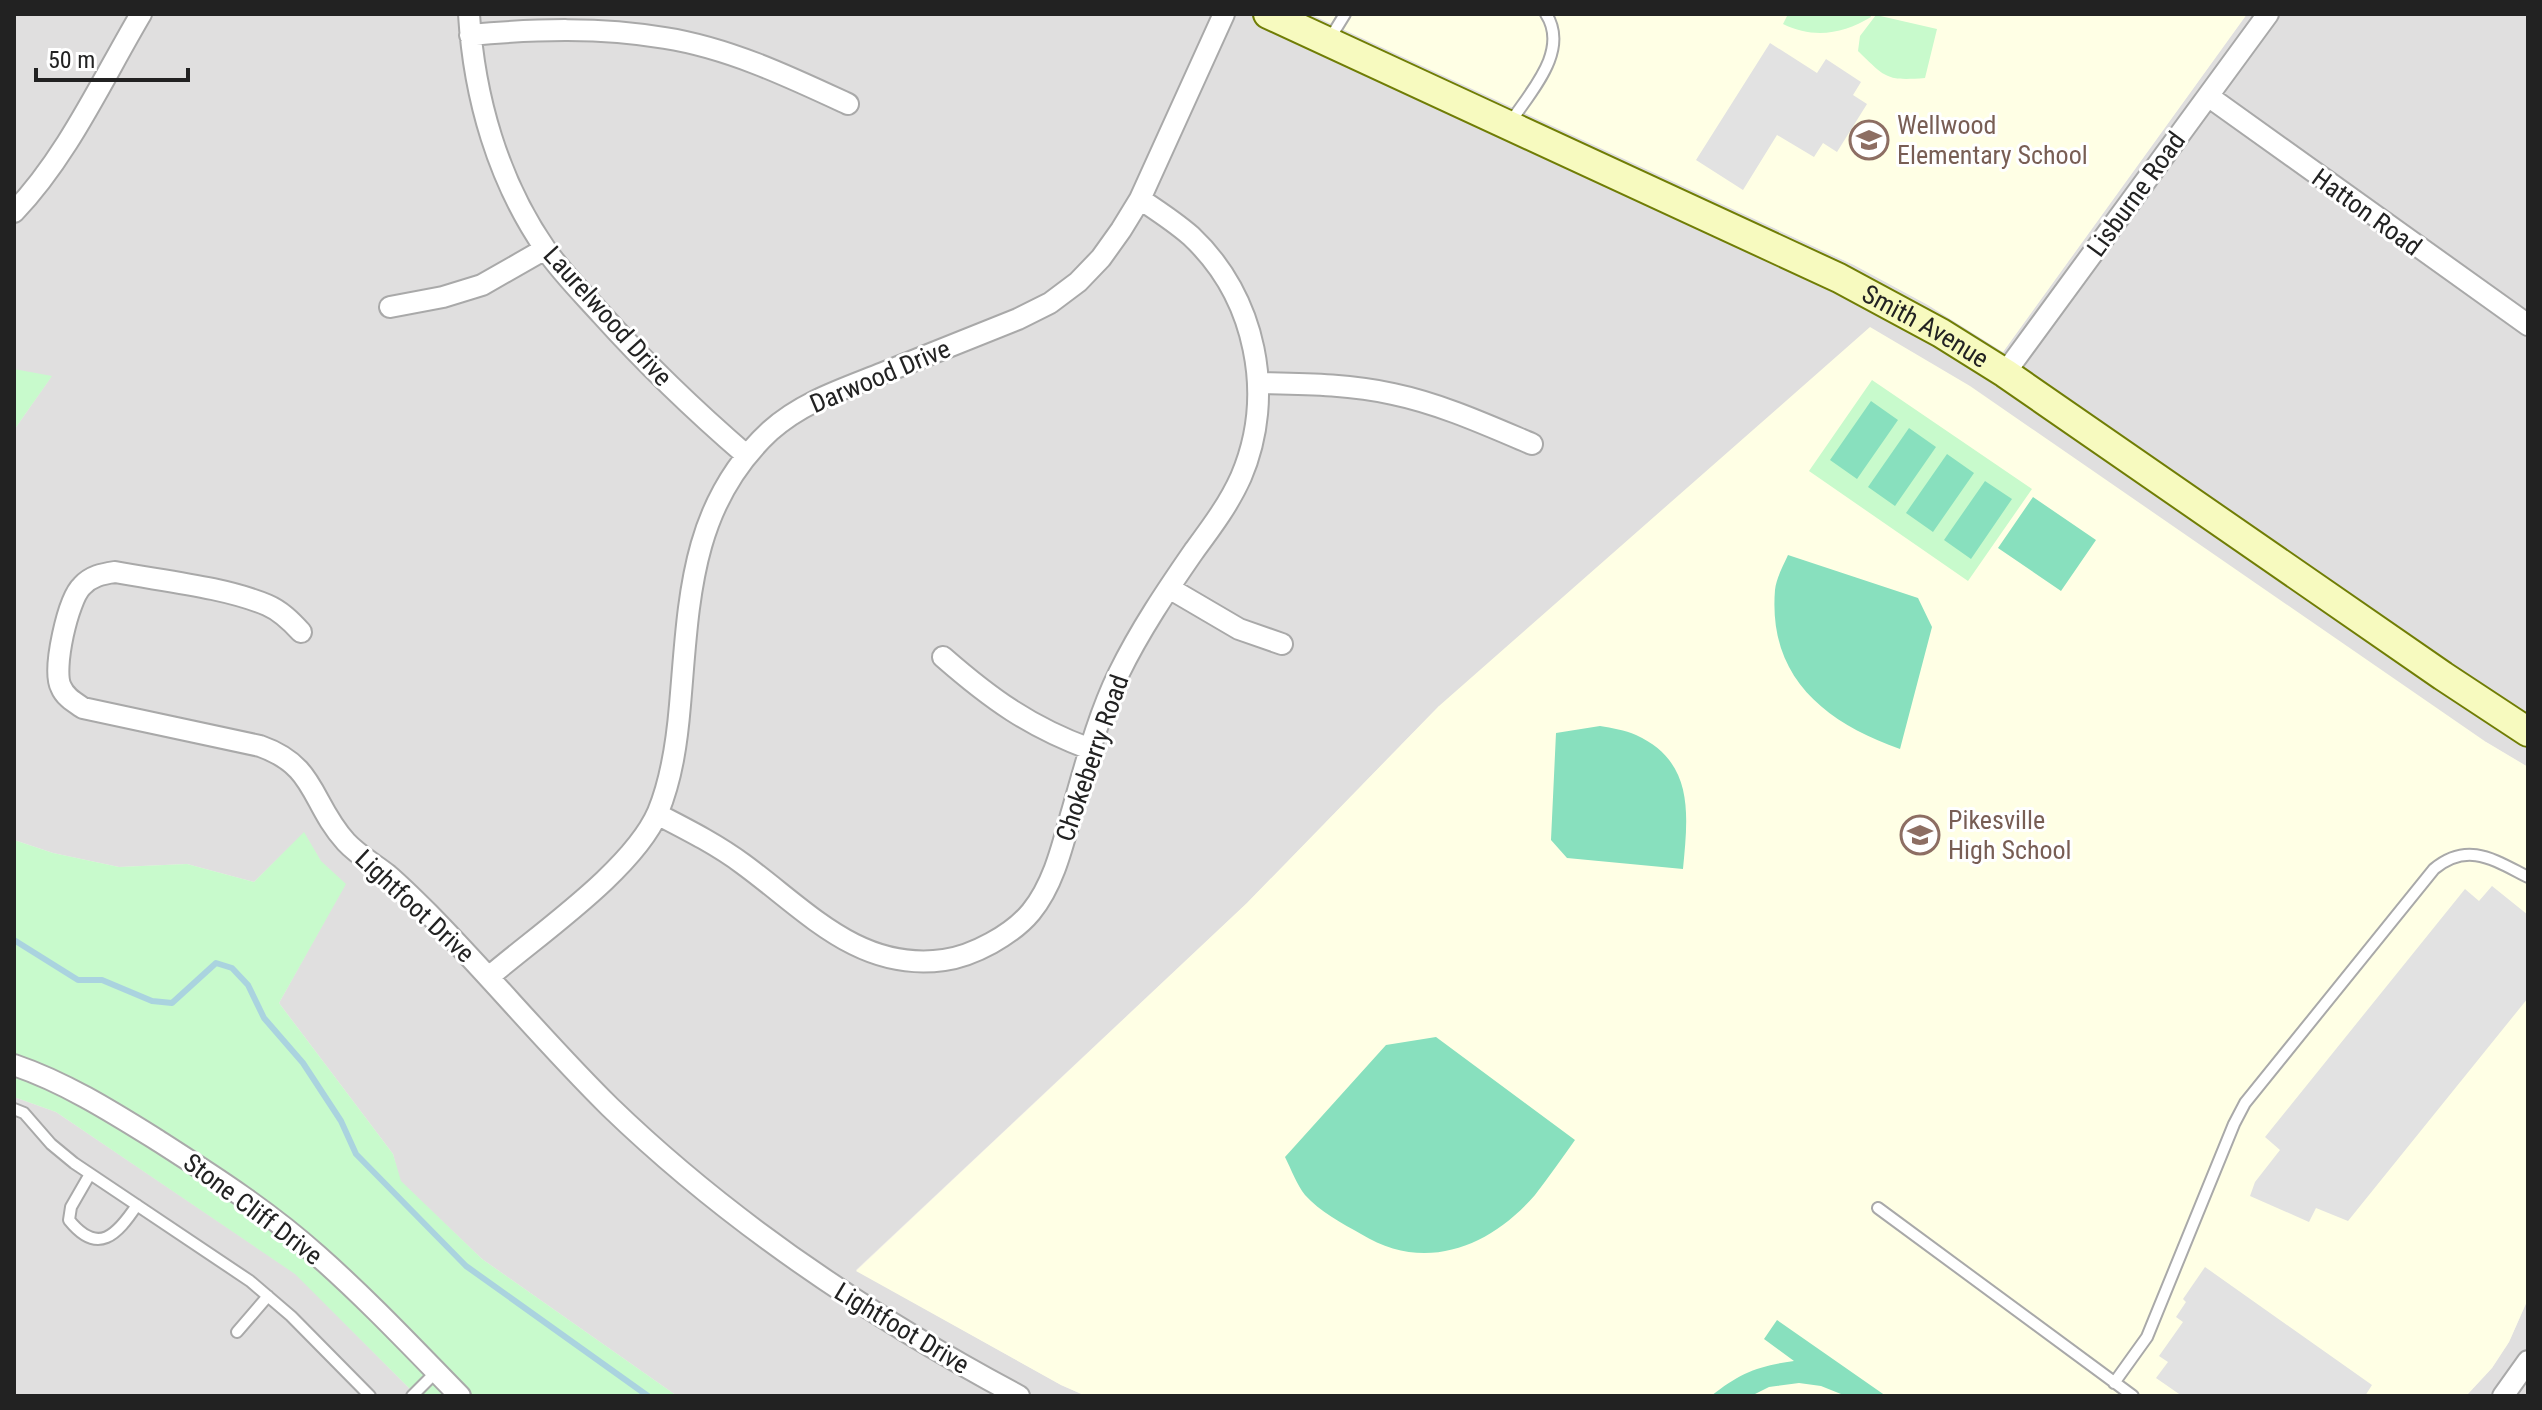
<svg xmlns="http://www.w3.org/2000/svg" width="2542" height="1410" viewBox="0 0 2542 1410" font-family="'Roboto Condensed',sans-serif">
<rect width="100%" height="100%" fill="#f2efe9"/>
<path fill="#e0dfdf" d="M14 14H1310L1854 265 1928 305 2003 352 2247 14H2528V767L2486 742 1439 706 1247 903 856 1270 1061 1385 1086 1396H677L482 1259 400 1181 393 1154 279 1003 345 884 321 862 304 833 254 882 187 864 119 867 53 853 14 840V430L51 377 14 370Z
M14 1097 56 1112 296 1274 417 1396H14Z
M2528 1299V1396H2466L2492 1368 2509 1342Z"/>
<path fill="#ffffe5" d="M1310 14H2247L2003 352 1928 305 1854 265Z
M1870 327 1970 386 2486 742 2528 767V1299L2509 1342 2492 1368 2466 1396H1086L1061 1385 856 1271 1247 903 1439 706Z"/>
<path fill="#c8facc" d="M1788 14H1870L1871 17C1843 34 1814 39 1783 24Z
M1876 15 1937 29 1925 78C1886 81 1886 78 1858 51L1860 36Z
M14 369 52 376 14 430Z
M1872 380 2032 489 1968 581 1809 471Z
M304 832 321 861 346 884 279 1003 393 1154 401 1181 482 1259 677 1396H417L295 1274 56 1112 14 1097V840L53 853 119 867 187 864 254 882Z"/>
<path fill="#88e0be" d="M1871 401 1898 420 1857 479 1830 460Z
M1909 428 1936 447 1895 506 1868 487Z
M1947 454 1974 473 1933 532 1906 513Z
M1985 481 2012 499 1971 559 1944 540Z
M2033 497 2096 540 2061 591 1998 548Z
M1788 555 1918 598 1932 627 1900 749C1824 722 1768 677 1775 590 1776 579 1783 566 1788 555Z
M1600 726C1612 728 1625 730 1636 735 1695 762 1688 815 1683 869L1567 858 1551 840 1556 733Z
M1436 1037 1575 1140C1562 1158 1549 1177 1535 1195 1489 1248 1424 1273 1361 1234 1343 1224 1319 1211 1305 1195 1297 1185 1291 1169 1285 1157L1386 1045Z
M1777 1320 1886 1396H1846L1821 1386 1799 1383 1769 1387 1751 1396H1711C1740 1373 1758 1366 1794 1361L1764 1339Z"/>
<path fill="#e2e2e2" d="M1770 43 1817 73 1826 59 1861 82 1853 95 1867 104 1837 152 1823 143 1814 157 1777 135 1743 190 1696 160Z
M2492 886 2528 915V998L2348 1221 2316 1208 2309 1222 2250 1196 2255 1182 2280 1150 2265 1137 2465 889 2479 901Z
M2205 1267 2372 1385 2365 1396H2182L2156 1378 2168 1362 2159 1356 2183 1322 2176 1317 2186 1302 2183 1299Z"/>
<g fill="none" stroke-linecap="round" stroke-linejoin="round">
<path stroke="#aad3df" stroke-width="6" d="M14 940 78 980H102L152 1001 172 1003 216 963 232 968 248 985 264 1018 303 1063 341 1121 356 1154 466 1266 648 1396"/>
<g stroke="#a9a9a9" stroke-width="14">
<path id="lane" d="M1329 40 1345 14
M1510 123C1530 92 1570 51 1546 14
M14 1109 24 1113 51 1144 74 1163 250 1281 291 1316 370 1396
M90 1174 71 1207 69 1220C98 1256 117 1235 137 1205
M1878 1208 2133 1396
M237 1332 268 1296
M2114 1383 2147 1337 2234 1124 2245 1103 2434 869C2468 841 2494 860 2528 877
M412 1396 436 1372"/>
</g>
<g stroke="#a9a9a9" stroke-width="24">
<path id="street" d="M469 14C474 97 498 181 546 250 562 273 583 294 602 315 647 365 695 411 746 455
M470 35C536 29 600 27 665 38 729 48 790 77 848 104
M2208 96 2528 325
M14 212C67 157 102 80 141 14
M390 307 443 297 482 285 545 249
M2005 373 2268 14
M1258 383C1303 384 1349 384 1393 394 1441 404 1487 425 1532 444
M1169 588 1239 629 1282 644
M301 632C291 621 281 611 267 605 224 587 163 581 115 572 102 574 91 576 82 586 68 599 52 670 61 687 65 697 74 702 83 708L260 746C317 766 310 802 346 842 358 855 374 864 388 875 402 887 415 900 428 913 490 976 547 1045 610 1107 731 1224 871 1317 1019 1396
M943 657C991 699 1030 727 1090 749
M657 814C686 829 716 844 743 864 806 910 859 972 944 960 973 956 1012 935 1031 912 1053 885 1062 848 1071 815 1085 767 1097 718 1119 673 1140 630 1167 590 1194 551 1211 528 1229 504 1241 477 1276 395 1256 297 1191 236 1175 222 1158 211 1140 199
M490 976C539 934 633 870 658 812 672 778 677 741 680 705 689 603 689 506 770 431 802 402 843 389 883 373 928 355 973 337 1018 319L1050 303 1078 282 1101 258 1121 230 1140 199 1224 14
M14 1065C64 1082 109 1110 154 1138 210 1174 267 1210 317 1255 367 1299 413 1348 460 1396
M2503 1396 2528 1361"/>
</g>
<g stroke="#707d05" stroke-width="32">
<g id="secondary">
<path id="s1" d="M1268 14 1839 278 1941 333 2005 373 2443 676 2528 732"/>
</g>
</g>
<use href="#lane" stroke="#fff" stroke-width="10"/>
<use href="#street" stroke="#fff" stroke-width="20"/>
<use href="#secondary" stroke="#f7fabf" stroke-width="28"/>
</g>
<defs>
<g id="school-ring" transform="scale(2)"><circle r="9.5" fill="#fff" stroke="#8d6e63" stroke-width="1.5"/><path d="M0-5L7-2L0 1L-7-2ZM-4 1L0 2.5L4 1V4Q0 6-4 4Z" fill="#8d6e63"/></g>
</defs>
<g fill-rule="evenodd">
<use href="#school-ring" x="1869" y="140"/>
<use href="#school-ring" x="1920" y="835"/>
</g>
<g text-anchor="middle" stroke-width="6" stroke-linejoin="round" paint-order="stroke">
<g font-size="26" fill="#785e54" stroke="#fff" text-anchor="start">
<text x="1897" y="134">Wellwood<tspan x="1897" dy="30">Elementary School</tspan></text>
<text x="1948" y="829">Pikesville<tspan x="1948" dy="30">High School</tspan></text>
</g>
<g font-size="26" fill="#222" stroke="#fff">
<text transform="translate(2136 194) rotate(-54)" y="9">Lisburne Road</text>
<text transform="translate(2367 212) rotate(36)" y="9">Hatton Road</text>
<text transform="translate(608 316) rotate(48)" y="9">Laurelwood Drive</text>
<text dy="9" stroke="none"><textPath href="#s1" startOffset="728">Smith Avenue</textPath></text>
<text transform="translate(880 376) rotate(-23)" y="9">Darwood Drive</text>
<text transform="translate(1092 758) rotate(-71)" y="9">Chokeberry Road</text>
<text transform="translate(415 906) rotate(43)" y="9">Lightfoot Drive</text>
<text transform="translate(253 1209) rotate(37)" y="9">Stone Cliff Drive</text>
<text transform="translate(902 1328) rotate(31)" y="9">Lightfoot Drive</text>
</g>
</g>
<rect width="2542" height="1410" fill="none" stroke="#222222" stroke-width="32"/>
<path d="M36 68v12h152v-12" fill="none" stroke="#222222" stroke-width="4"/>
<text x="48" y="68" font-size="24" fill="#222222" stroke="#ffffff" stroke-width="6" paint-order="stroke">50 m</text>
</svg>
